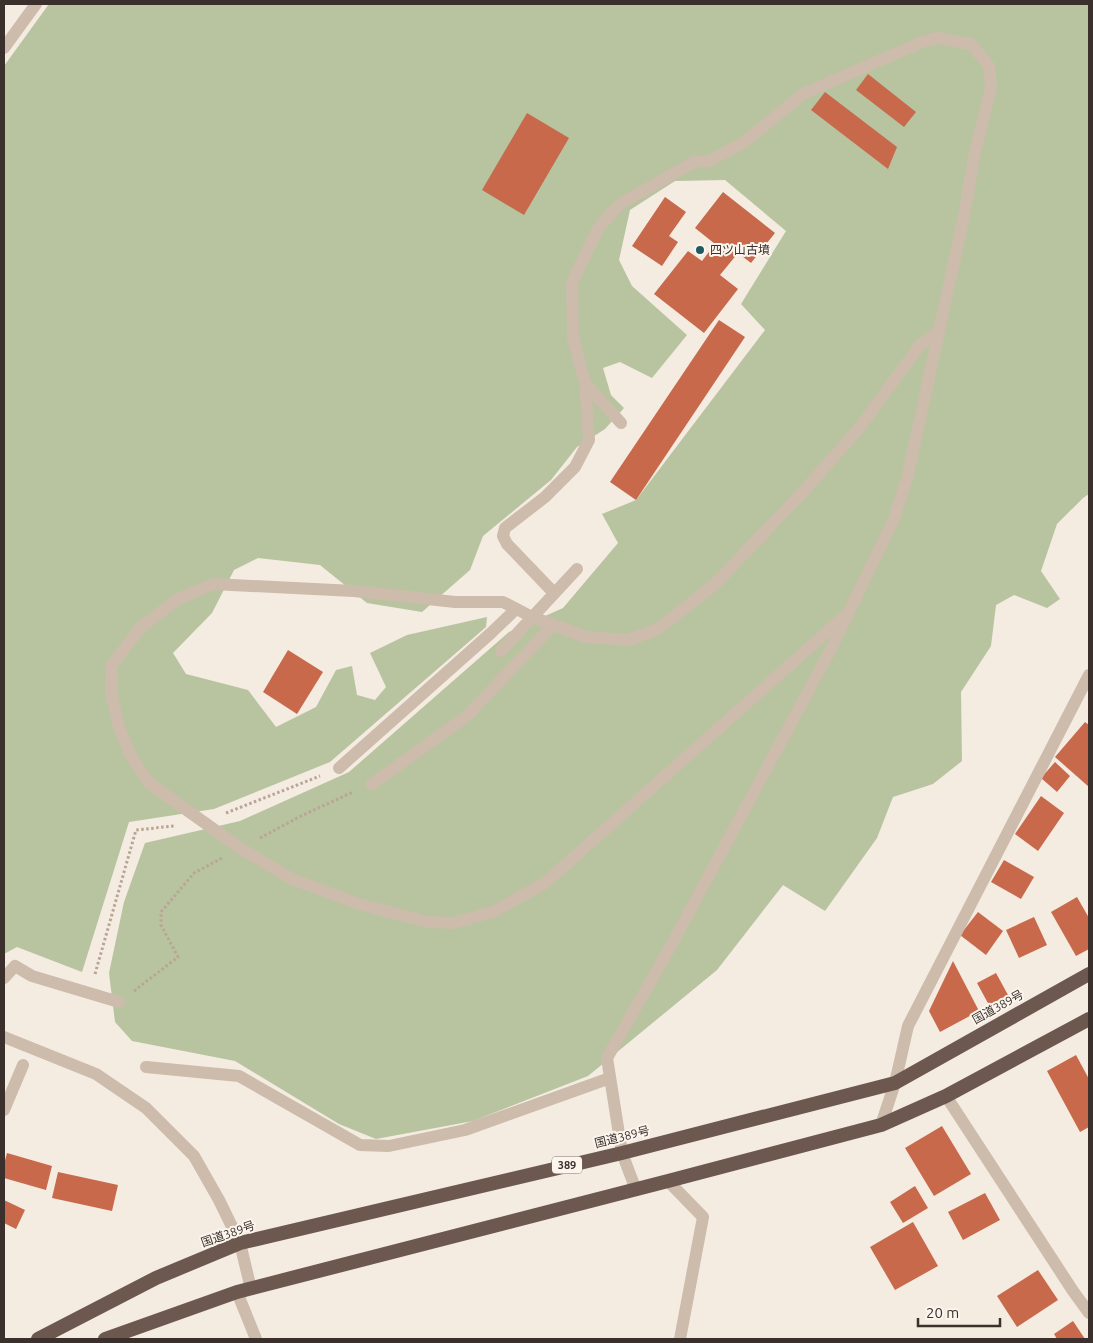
<svg xmlns="http://www.w3.org/2000/svg" width="1093" height="1343" font-family="Ubuntu,'Noto Sans JP',sans-serif">
	<rect width="100%" height="100%" fill="#f4ebe1"/>
	<path fill="#b8c4a0" d="M 49,4 L 1089,4 L 1089,494 L 1083,498 L 1057,524 L 1041,571 L 1060,599 L 1047,608 L 1014,595 L 996,605 L 991,646 L 961,692 L 962,761 L 933,784 L 893,797 L 877,838 L 825,911 L 783,885 L 717,970 L 588,1076 L 473,1121 L 376,1139 L 339,1124 L 235,1061 L 132,1041 L 115,1022 L 109,973 L 124,902 L 145,843 L 240,821 L 349,772 L 509,632 L 563,608 L 618,543 L 602,514 L 636,500 L 765,330 L 741,304 L 786,231 L 725,180 L 675,181 L 630,210 L 619,260 L 632,286 L 687,335 L 652,378 L 620,362 L 603,368 L 611,395 L 624,408 L 605,429 L 577,447 L 551,480 L 483,536 L 470,570 L 422,612 L 367,603 L 320,565 L 258,558 L 234,570 L 212,613 L 173,653 L 186,674 L 248,690 L 276,727 L 316,707 L 336,670 L 352,666 L 357,695 L 375,700 L 386,687 L 370,653 L 407,635 L 487,617 L 486,627 L 330,762 L 214,809 L 129,822 L 82,972 L 17,947 L 4,954 L 4,66 Z"/>
	<g fill="#c8694b">
		<path d="M 868,74 L 916,112 L 904,127 L 856,90 Z"/>
		<path d="M 825,92 L 897,147 L 888,169 L 811,110 Z"/>
		<path d="M 527,113 L 569,138 L 524,215 L 482,190 Z"/>
		<path d="M 723,192 L 775,233 L 751,263 L 738,253 L 720,275 L 738,289 L 704,333 L 654,294 L 688,251 L 702,261 L 715,244 L 695,228 Z"/>
		<path d="M 665,197 L 686,212 L 669,236 L 678,242 L 662,266 L 632,246 Z"/>
		<path d="M 719,320 L 745,337 L 636,500 L 610,482 Z"/>
		<path d="M 288,650 L 323,672 L 297,714 L 263,692 Z"/>
		<path d="M 1085,722 L 1089,725 L 1089,787 L 1055,757 Z"/>
		<path d="M 1055,762 L 1070,776 L 1057,792 L 1041,778 Z"/>
		<path d="M 1041,796 L 1064,813 L 1038,851 L 1015,834 Z"/>
		<path d="M 1004,860 L 1034,877 L 1021,899 L 991,882 Z"/>
		<path d="M 1077,897 L 1089,918 L 1089,949 L 1076,956 L 1051,912 Z"/>
		<path d="M 978,912 L 1003,931 L 986,955 L 960,935 Z"/>
		<path d="M 1034,917 L 1047,945 L 1019,958 L 1006,930 Z"/>
		<path d="M 953,961 L 979,1011 L 940,1032 L 929,1011 Z"/>
		<path d="M 996,973 L 1008,995 L 989,1005 L 977,983 Z"/>
		<path d="M 1076,1055 L 1089,1079 L 1089,1127 L 1080,1132 L 1047,1071 Z"/>
		<path d="M 942,1126 L 971,1174 L 934,1196 L 905,1148 Z"/>
		<path d="M 7,1153 L 52,1166 L 46,1190 L 4,1178 L 4,1164 Z"/>
		<path d="M 58,1172 L 118,1185 L 112,1211 L 52,1198 Z"/>
		<path d="M 915,1186 L 928,1208 L 903,1223 L 890,1202 Z"/>
		<path d="M 985,1193 L 1000,1220 L 963,1240 L 948,1212 Z"/>
		<path d="M 4,1200 L 25,1210 L 16,1229 L 4,1223 Z"/>
		<path d="M 913,1222 L 938,1266 L 895,1290 L 870,1247 Z"/>
		<path d="M 1038,1270 L 1058,1300 L 1017,1327 L 997,1296 Z"/>
		<path d="M 1073,1321 L 1085,1339 L 1057,1339 L 1054,1334 Z"/>
	</g>
	<g fill="none" stroke-linecap="round" stroke-linejoin="round">
		<g stroke="#b9a596" stroke-width="3" stroke-dasharray="2.5 2.5" stroke-linecap="butt">
			<path d="M 226,813 L 320,776"/>
			<path d="M 260,838 L 301,816 L 353,792"/>
			<path d="M 95,974 L 136,830 L 174,826"/>
			<path d="M 134,991 L 178,957 L 161,925 L 161,912 L 194,873 L 222,858"/>
		</g>
		<g stroke="#cdbbac" stroke-width="12">
			<path d="M 554,593 L 507,544 L 503,536 L 505,528 L 545,497 L 575,467 L 589,440 L 585,383"/>
			<path d="M 848,613 L 545,883 L 493,912 L 453,923 L 428,922 L 359,904 L 292,879 L 240,848 L 149,783 L 131,756 L 119,727 L 111,692 L 112,665 L 141,627 L 178,599 L 213,584 L 354,591 L 455,602 L 503,602 L 532,617 L 586,637 L 628,640 L 658,629 L 715,584 L 803,492 L 860,427 L 920,345 L 939,331"/>
			<path d="M 339,768 L 491,633 L 516,609"/>
			<path d="M 372,784 L 467,716 L 553,625"/>
			<path d="M 4,978 L 15,966 L 32,976 L 119,1002"/>
			<path d="M 146,1067 L 239,1076 L 360,1145 L 389,1146 L 465,1130 L 610,1078"/>
		</g>
		<g stroke="#cdbbac" stroke-width="12">
			<path d="M 4,48 L 36,4"/>
			<path d="M 621,423 L 585,383 L 573,338 L 572,282 L 599,227 L 620,204 L 694,162 L 709,161 L 743,143 L 803,94 L 922,42 L 937,38 L 971,44 L 989,66 L 991,87 L 974,157 L 965,211 L 907,479 L 893,521 L 831,649 L 673,942 L 607,1058 L 622,1153 L 636,1190"/>
			<path d="M 501,651 L 577,569"/>
			<path d="M 946,1096 L 1073,1291 L 1089,1313"/>
			<path d="M 4,1110 L 23,1065"/>
			<path d="M 881,1125 L 895,1083 L 908,1026 L 1089,675"/>
			<path d="M 668,1181 L 703,1217 L 680,1339"/>
			<path d="M 237,1292 L 256,1339"/>
		</g>
		<path stroke="#cdbbac" stroke-width="12" d="M 4,1037 L 96,1074 L 146,1108 L 194,1156 L 219,1200 L 240,1243 L 251,1289"/>
		<g stroke="#6c584f" stroke-width="14">
			<path d="M 38,1339 L 156,1278 L 240,1243 L 622,1153 L 895,1083 L 1089,974"/>
			<path d="M 105,1339 L 237,1292 L 668,1181 L 881,1125 L 946,1096 L 1089,1019"/>
		</g>
	</g>
	<circle fill="#1f5a5e" stroke="#fbf5ee" stroke-width="2" cx="700" cy="250" r="5"/>
	<g text-anchor="middle" stroke-width="4" stroke-linejoin="round" paint-order="stroke">
		<rect fill="#fbf5ee" stroke="#756b66" stroke-width="1" x="552" y="1156.5" width="30" height="17" rx="4"/>
		<g font-size="11" font-weight="bold" fill="#3b302b">
			<text x="567" y="1169">389</text>
		</g>
		<g font-size="12" fill="#3b302b" stroke="#fbf5ee" text-anchor="start">
			<text x="710" y="254">四ツ山古墳</text>
		</g>
		<g font-size="12" fill="#3b302b" stroke="#fbf5ee">
			<text transform="translate(998 1007) rotate(-29)" y="4">国道389号</text>
			<text transform="translate(622 1137) rotate(-14)" y="4">国道389号</text>
			<text transform="translate(228 1234) rotate(-19)" y="4">国道389号</text>
		</g>
	</g>
	<rect width="1093" height="1343" fill="none" stroke="#3b302b" stroke-width="10"/>
	<path d="M918 1318v8h82v-8" fill="none" stroke="#3b302b" stroke-width="2.5"/>
	<text x="926" y="1318" font-size="15" fill="#3b302b" stroke="#fbf5ee" stroke-width="4" paint-order="stroke">20 m</text>
</svg>
